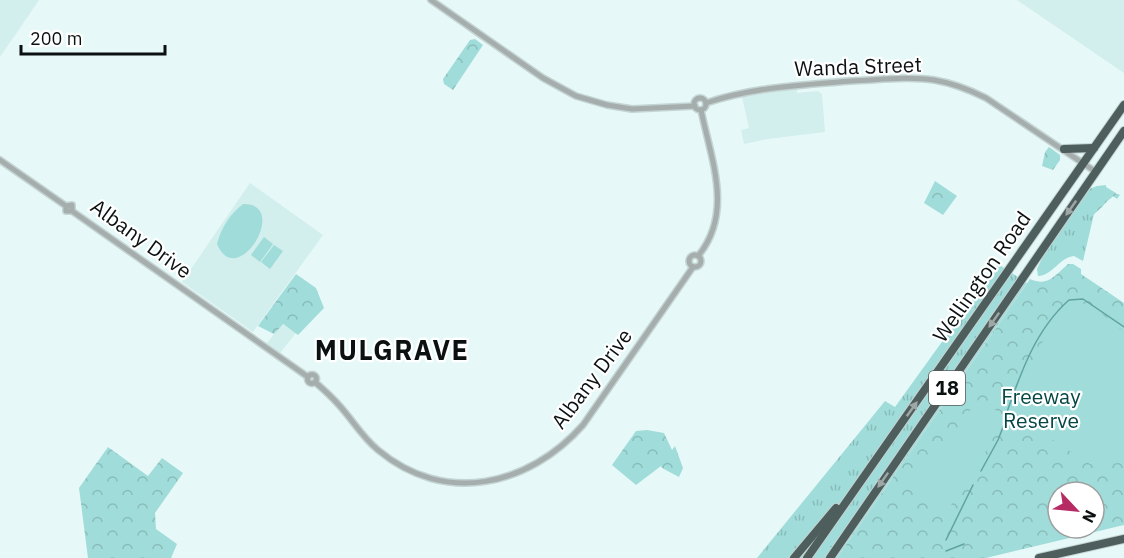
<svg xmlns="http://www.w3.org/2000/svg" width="1124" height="558" font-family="'IBM Plex Sans',sans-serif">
	<defs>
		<pattern id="grass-tufts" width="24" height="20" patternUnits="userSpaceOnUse" patternTransform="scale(1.5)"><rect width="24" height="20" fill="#a0dcd9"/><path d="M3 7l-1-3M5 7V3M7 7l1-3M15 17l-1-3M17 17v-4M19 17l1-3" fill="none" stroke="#88bcb9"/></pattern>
		<pattern id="forest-crowns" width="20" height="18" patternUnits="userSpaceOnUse" patternTransform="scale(1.5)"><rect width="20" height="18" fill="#a0dcd9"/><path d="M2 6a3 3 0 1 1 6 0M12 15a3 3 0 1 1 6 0" fill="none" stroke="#88bcb9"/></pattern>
	</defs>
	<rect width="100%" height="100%" fill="#e6f9f8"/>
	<g fill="#d2eeed">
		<path d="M 0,0 L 39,0 L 0,57 Z"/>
		<path d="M 1017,0 L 1124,0 L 1124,73 Z"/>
		<path d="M 797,88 L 797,93 L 818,91 L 822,94 L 825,132 L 768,139 L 744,144 L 741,130 L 749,128 L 742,97 Z"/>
		<path d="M 250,183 L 323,235 L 253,332 L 182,282 Z"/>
		<path d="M 282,324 L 296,333 L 280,353 L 267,343 Z"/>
	</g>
	<g fill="url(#grass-tufts)">
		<path d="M 1106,185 L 1106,187 L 1116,193 L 1094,214 L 1083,261 L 1074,256 C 1060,257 1052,276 1038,276 L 1037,269 L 1045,252 L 1089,189 L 1097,186 Z"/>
		<path d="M 998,264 L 1027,283 L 837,558 L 757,558 L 885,401 L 895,407 Z"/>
	</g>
	<g fill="url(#forest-crowns)" fill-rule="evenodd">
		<path d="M 475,39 L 483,45 L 453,90 L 444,84 L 443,79 L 470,40 Z"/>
		<path d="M 1049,147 L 1060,155 L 1060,160 L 1053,170 L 1042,166 L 1045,152 Z"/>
		<path d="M 935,181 L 957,196 L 943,215 L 924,203 Z"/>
		<path d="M 1103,189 L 1120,195 L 1117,199 L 1113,196 L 1110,199 L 1107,198 L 1103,206 L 1091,217 L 1088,212 L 1091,204 L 1099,197 Z"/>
		<path d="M 1068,264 L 1073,264 L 1081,269 L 1081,274 L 1124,303 L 1124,525 L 986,558 L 837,558 L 1030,279 C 1048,287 1054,276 1068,264 ZM 1058,492 L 1094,492 L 1094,528 L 1058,528 Z"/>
		<path d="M 296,274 L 316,288 L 324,308 L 298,335 L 283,324 L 274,334 L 258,326 Z"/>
		<path d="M 647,430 L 664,433 L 672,450 L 675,446 L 683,468 L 679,477 L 662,468 L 661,466 L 636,485 L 612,465 L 636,431 Z"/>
		<path d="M 108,447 L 148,476 L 162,458 L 183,473 L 155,513 L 156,529 L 177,544 L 171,558 L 88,558 L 79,488 Z"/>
	</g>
	<g fill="#a0dcd9">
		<path d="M 243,204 C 291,203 237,292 217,244 C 221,228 230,214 243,204 Z"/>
		<path d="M 264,237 L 273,244 L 260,262 L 251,255 Z"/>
		<path d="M 274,245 L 283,251 L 270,269 L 261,262 Z"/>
		<path d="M 1075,302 C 1092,302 1111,322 1124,332 L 1124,463 L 1090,464 L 1011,413 C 1027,374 1042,329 1075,302 Z"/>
		<path d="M 980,398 L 1001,414 L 984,455 L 966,480 L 947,512 L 911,487 Z"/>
	</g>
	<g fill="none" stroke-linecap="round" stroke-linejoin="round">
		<g stroke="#60a4a2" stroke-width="1.5">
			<path d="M 1007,412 C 1021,372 1036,329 1069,300 L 1083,299 L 1124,327"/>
			<path d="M 981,471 L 998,440 L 1005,422"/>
			<path d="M 946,540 L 973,485"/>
			<path d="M 946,551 L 964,544"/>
		</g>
		<g stroke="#c3d4d3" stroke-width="8">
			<g id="minor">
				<path d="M 431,0 L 543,78 L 576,96 L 607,105 L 632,109 L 695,106"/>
				<circle cx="700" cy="104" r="6"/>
				<path d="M 706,103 C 753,87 802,85 851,81 C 879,80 907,76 934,80 C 952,83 970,90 986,98 L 1096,172"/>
				<path d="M 0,160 L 66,206"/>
				<path d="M 72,211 L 72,205 L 66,206 L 66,211 L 72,211 L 308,377"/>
				<circle cx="695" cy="261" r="6"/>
				<path d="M 698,256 C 734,213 711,159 701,110"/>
				<circle cx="312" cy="379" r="4.5"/>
				<path d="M 315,382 C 323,389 331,396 338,404 C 352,419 362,437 378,450 C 445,506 529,486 583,425 L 693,267"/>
			</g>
		</g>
		<g stroke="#c3d4d3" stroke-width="10">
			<g id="highway">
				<path d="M 1064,149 L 1094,148"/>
				<path d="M 794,558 L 836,508"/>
				<path d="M 807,558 L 1124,105"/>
				<path d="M 830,558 L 1124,131"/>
				<path d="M 1039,558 L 1124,539"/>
			</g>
		</g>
		<use href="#minor" stroke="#a6aead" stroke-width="5"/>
		<use href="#highway" stroke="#4e5e5d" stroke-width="8"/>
	</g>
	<defs><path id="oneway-solid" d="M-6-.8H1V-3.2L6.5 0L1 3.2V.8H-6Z" transform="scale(1.5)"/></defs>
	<g fill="#9ea6a6">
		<use href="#oneway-solid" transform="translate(1071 208) rotate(125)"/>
		<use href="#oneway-solid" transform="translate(994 320) rotate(125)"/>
		<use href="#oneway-solid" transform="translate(912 409) rotate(-54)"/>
		<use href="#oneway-solid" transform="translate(883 480) rotate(125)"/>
	</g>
	<g text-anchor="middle" stroke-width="4.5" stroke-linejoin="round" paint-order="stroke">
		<rect fill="#fff" stroke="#545858" stroke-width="1.5" x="929" y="371" width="36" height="34" rx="4.5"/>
		<g font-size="20" font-weight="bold" fill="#0b1111">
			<text x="947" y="395">18</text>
		</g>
		<g font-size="21" fill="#0b1111" stroke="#fff">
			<text transform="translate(858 67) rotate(-2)" y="7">Wanda Street</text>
			<text transform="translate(141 239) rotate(36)" y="7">Albany Drive</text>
			<text transform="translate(982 277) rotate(-55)" y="7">Wellington Road</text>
			<text transform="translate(592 379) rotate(-53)" y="7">Albany Drive</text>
		</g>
		<g font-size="21" fill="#034644" stroke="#fff">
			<text x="1041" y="404">Freeway<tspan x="1041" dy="24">Reserve</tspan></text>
		</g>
		<g font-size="27" font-weight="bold" letter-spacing="1.5" fill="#0b1111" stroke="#fff">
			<text x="392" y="360">MULGRAVE</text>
		</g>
	</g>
	<g transform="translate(1076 510) rotate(116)"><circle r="28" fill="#ffffff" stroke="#9da0a0" stroke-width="1.5"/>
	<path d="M0-4.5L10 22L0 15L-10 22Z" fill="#b62b64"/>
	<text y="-9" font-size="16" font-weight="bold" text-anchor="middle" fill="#0b1111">N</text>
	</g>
	<path d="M21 45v9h144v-9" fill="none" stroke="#0b1111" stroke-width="3"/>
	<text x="30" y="45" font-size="18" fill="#0b1111" stroke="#ffffff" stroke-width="4.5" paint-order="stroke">200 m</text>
</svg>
